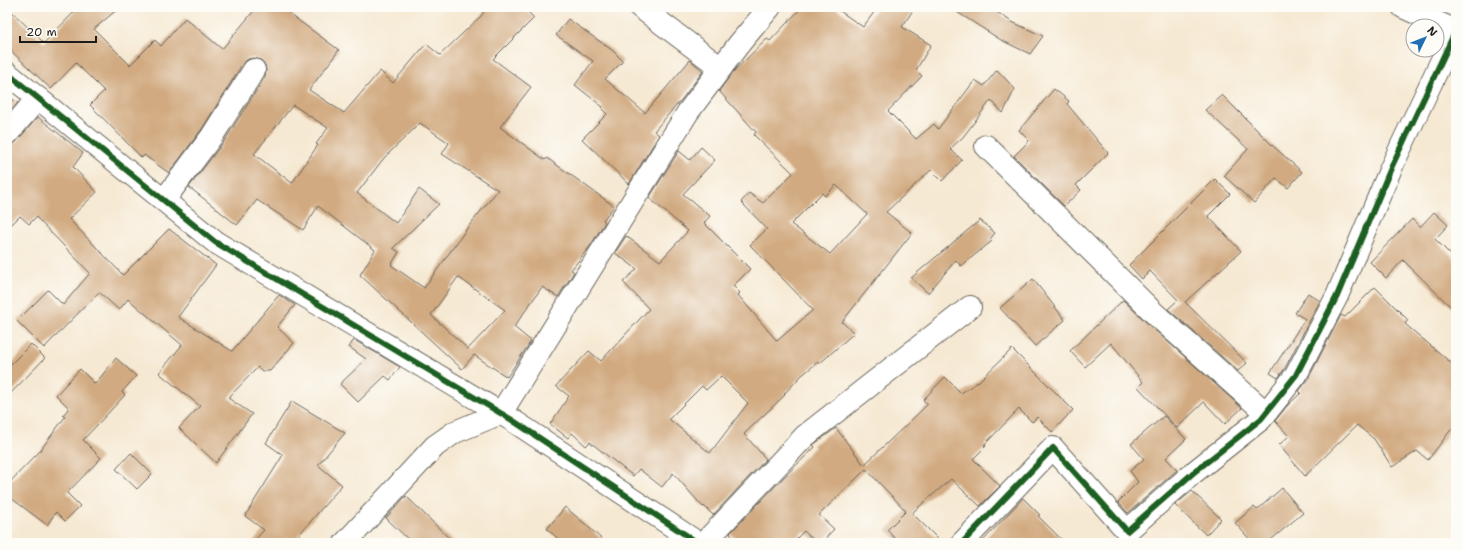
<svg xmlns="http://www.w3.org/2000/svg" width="1463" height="550" font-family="'Shantell Sans',sans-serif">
	<rect width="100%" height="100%" fill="#fdfcf7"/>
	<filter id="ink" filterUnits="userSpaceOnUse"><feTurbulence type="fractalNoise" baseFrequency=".025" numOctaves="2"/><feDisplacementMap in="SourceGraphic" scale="8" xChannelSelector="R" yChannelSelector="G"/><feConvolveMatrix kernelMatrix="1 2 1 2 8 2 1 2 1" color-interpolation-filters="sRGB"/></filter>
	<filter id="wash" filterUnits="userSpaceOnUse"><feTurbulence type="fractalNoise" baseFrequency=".012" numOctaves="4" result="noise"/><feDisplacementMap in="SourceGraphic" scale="16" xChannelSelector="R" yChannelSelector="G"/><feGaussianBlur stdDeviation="0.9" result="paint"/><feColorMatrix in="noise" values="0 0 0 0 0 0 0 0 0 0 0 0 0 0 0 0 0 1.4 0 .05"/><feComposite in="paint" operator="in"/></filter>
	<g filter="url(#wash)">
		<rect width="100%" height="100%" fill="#f6e9d3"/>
		<g id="blocks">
			<g fill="#d1aa81" fill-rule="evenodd">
				<path d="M 7,7 L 44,43 L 79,7 L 120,7 L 94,29 L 130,65 L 155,40 L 161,46 L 185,18 L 222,49 L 257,7 L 280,7 L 339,50 L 309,90 L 344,113 L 380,71 L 393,83 L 426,44 L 440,55 L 481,16 L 487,7 L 523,7 L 534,18 L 493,59 L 531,87 L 500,127 L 545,160 L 547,158 L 614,206 L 603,220 L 605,222 L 591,245 L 571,270 L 574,272 L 558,297 L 542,287 L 514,327 L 531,341 L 507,377 L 474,355 L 462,369 L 360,275 L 375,250 L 318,206 L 303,230 L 257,200 L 237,225 L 189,187 L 223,143 L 265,77 L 266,70 L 265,65 L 261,60 L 254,58 L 248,59 L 243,63 L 202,129 L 169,173 L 144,155 L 142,158 L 90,105 L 104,91 L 76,63 L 51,89 L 7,47 ZM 293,105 L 328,128 L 316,144 L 318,145 L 292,183 L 254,154 ZM 420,123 L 449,143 L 442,154 L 498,190 L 468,227 L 424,288 L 391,265 L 399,252 L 393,248 L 439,204 L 419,189 L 396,223 L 357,193 L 384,158 ZM 458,277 L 505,310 L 468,349 L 431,315 Z"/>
				<path d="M 802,7 L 834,7 L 863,27 L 878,7 L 915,7 L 902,27 L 931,45 L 916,70 L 922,76 L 888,111 L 916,139 L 934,124 L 938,129 L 975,80 L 984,86 L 997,70 L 1015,89 L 1003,113 L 991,100 L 963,137 L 950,149 L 962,160 L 942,181 L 931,170 L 886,212 L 912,233 L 842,322 L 854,333 L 819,364 L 818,362 L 802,375 L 784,394 L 785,395 L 744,434 L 766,459 L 713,515 L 704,506 L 703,507 L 673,473 L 662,487 L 639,469 L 633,476 L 590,442 L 586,446 L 572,433 L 568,438 L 550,424 L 569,396 L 556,386 L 589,351 L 601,361 L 649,309 L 623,282 L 637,269 L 615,253 L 626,236 L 660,261 L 688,231 L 649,198 L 679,151 L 690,160 L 701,147 L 715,160 L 683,194 L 710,216 L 704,223 L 750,269 L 733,286 L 740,293 L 738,295 L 777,341 L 813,310 L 750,245 L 767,229 L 741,202 L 749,193 L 763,203 L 793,173 L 754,135 L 756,132 L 719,91 L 733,72 L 767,39 L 770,41 ZM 836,185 L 867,214 L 830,254 L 791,224 L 822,193 L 825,196 ZM 721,376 L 748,403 L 710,453 L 669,419 L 702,386 L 706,390 Z"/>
				<path d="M 949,7 L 989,7 L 1012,22 L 1043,36 L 1030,54 L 1001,40 Z"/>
				<path d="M 568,19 L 612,50 L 623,61 L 605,79 L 645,113 L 690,60 L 703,71 L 682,99 L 654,131 L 659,135 L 629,184 L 582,139 L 607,114 L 602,109 L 603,107 L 575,85 L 593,61 L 556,35 Z"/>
				<path d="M 1054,89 L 1069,101 L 1067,104 L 1108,153 L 1076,185 L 1081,190 L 1064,206 L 1014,156 L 1029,141 L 1019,130 Z"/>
				<path d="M 1222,95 L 1272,145 L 1302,172 L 1288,188 L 1276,178 L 1254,203 L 1224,176 L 1248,149 L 1205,110 Z"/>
				<path d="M 7,96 L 18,103 L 7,115 Z"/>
				<path d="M 38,117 L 83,153 L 73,167 L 97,192 L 69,219 L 123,275 L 169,229 L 216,265 L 178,317 L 232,351 L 279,295 L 295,305 L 277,327 L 294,343 L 270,371 L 262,371 L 258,367 L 228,398 L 252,414 L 216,463 L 179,428 L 200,406 L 159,373 L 182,345 L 128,299 L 119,310 L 99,292 L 44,348 L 17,321 L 48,290 L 63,305 L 90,273 L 36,217 L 29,224 L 20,216 L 7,229 L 7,146 L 11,146 L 16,142 Z"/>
				<path d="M 1215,179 L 1230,194 L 1208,216 L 1241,251 L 1185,302 L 1247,363 L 1238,371 L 1168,309 L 1178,300 L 1150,271 L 1142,279 L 1129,265 Z"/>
				<path d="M 1434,212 L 1448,225 L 1435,239 L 1456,260 L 1456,312 L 1403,260 L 1386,278 L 1370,262 L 1412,219 L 1420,227 Z"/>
				<path d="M 980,220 L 995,233 L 990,239 L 992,241 L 961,266 L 956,260 L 928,293 L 911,278 Z"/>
				<path d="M 1033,279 L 1065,320 L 1035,346 L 1000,308 Z"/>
				<path d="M 1375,287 L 1408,320 L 1405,324 L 1456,367 L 1456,423 L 1428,460 L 1417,451 L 1392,467 L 1374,439 L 1357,425 L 1305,476 L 1279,445 L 1289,436 L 1275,421 L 1287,406 L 1301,393 L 1299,391 L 1307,381 L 1341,315 L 1345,317 Z"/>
				<path d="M 1308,293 L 1320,301 L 1285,368 L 1278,378 L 1270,373 L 1305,319 L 1295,313 Z"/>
				<path d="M 1123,300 L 1147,323 L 1242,408 L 1225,424 L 1204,402 L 1177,428 L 1138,387 L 1143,382 L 1111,343 L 1085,367 L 1070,351 Z"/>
				<path d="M 354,340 L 400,367 L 390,380 L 385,376 L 358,402 L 340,384 L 366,359 L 349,347 Z"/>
				<path d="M 31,344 L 45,358 L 7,397 L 7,368 Z"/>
				<path d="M 1012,349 L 1073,410 L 1052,432 L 1037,417 L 1032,422 L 1019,409 L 984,445 L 986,446 L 973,459 L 1000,486 L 980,506 L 951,479 L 912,513 L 942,543 L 899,543 L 887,530 L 906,511 L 866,469 L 819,515 L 834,529 L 821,543 L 817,543 L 804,531 L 792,543 L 740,543 L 730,533 L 783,478 L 815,447 L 813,445 L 836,428 L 864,465 L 928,404 L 923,400 L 945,377 L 961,393 L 978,382 Z"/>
				<path d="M 116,358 L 136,376 L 122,392 L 125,395 L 83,440 L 101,458 L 67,493 L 80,506 L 65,521 L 56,512 L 47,525 L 7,495 L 7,485 L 39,452 L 65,417 L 63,415 L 69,408 L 56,395 L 80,369 L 95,384 Z"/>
				<path d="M 292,401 L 345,433 L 318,465 L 342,485 L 292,543 L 252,543 L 264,530 L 245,516 L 283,455 L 266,443 Z"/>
				<path d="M 1164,416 L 1186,439 L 1166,458 L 1177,470 L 1128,513 L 1118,502 L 1138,482 L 1130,471 L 1144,459 L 1131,444 Z"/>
				<path d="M 131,453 L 152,474 L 137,489 L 116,469 Z"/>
				<path d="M 1282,488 L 1303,513 L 1267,543 L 1253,543 L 1235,523 L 1254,507 L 1257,510 Z"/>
				<path d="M 1192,491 L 1221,519 L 1206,535 L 1175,505 Z"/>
				<path d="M 406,496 L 454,543 L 412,543 L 386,518 Z"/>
				<path d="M 1023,498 L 1040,515 L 1038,516 L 1065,543 L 981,543 Z"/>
				<path d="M 565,507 L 584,523 L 606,543 L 563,543 L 547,529 Z"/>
			</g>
		</g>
	</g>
	<g filter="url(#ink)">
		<use href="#blocks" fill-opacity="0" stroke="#68645c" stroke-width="1"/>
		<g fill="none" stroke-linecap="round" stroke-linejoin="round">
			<g stroke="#68645c" stroke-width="24">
				<g id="minor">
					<path d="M 640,7 L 721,68"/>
					<path d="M 7,73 L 215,242 L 512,420 L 698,543"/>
					<path d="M 7,134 L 38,98"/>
					<path d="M 986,146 L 1155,314 L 1266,413"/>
					<path d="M 164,200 L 212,136 L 254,70"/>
					<path d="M 345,543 L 435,446 L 455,432 L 501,413 L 688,112 L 739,44 L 770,7"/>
					<path d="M 704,543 L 805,436 L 970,307"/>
					<path d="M 962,543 L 1053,448 L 1127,531 L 1193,473 L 1261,419 L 1296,375 L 1337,296 L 1391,168 L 1456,30"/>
				</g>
			</g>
			<g stroke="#68645c" stroke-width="24">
				<path id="tertiary" d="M 1403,7 L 1456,31"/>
			</g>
			<use href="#minor" stroke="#fff" stroke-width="22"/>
			<use href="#tertiary" stroke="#fff" stroke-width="22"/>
			<g stroke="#fdfcf7" stroke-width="8">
				<g id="cycleway">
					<path d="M 7,73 L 215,242 L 512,420 L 698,543"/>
					<path d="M 962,543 L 1053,448 L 1127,531 L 1193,473 L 1261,419 L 1296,375 L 1337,296 L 1391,168 L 1456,30"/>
				</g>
			</g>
			<use href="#cycleway" stroke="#1b5e20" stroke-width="6"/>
		</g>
	</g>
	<rect width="1463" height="550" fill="none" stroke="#fdfcf7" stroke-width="24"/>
	<g transform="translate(1425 38) rotate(47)"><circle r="19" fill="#fdfcf7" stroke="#a3a29f"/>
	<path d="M0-3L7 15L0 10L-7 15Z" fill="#1f6fb2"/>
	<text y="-6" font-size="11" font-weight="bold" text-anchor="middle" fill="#1c1c1c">N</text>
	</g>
	<path d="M20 36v6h76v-6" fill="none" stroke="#1c1c1c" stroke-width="2"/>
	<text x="26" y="36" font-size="12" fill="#1c1c1c" stroke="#fdfcf7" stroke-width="3" paint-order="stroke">20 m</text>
</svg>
